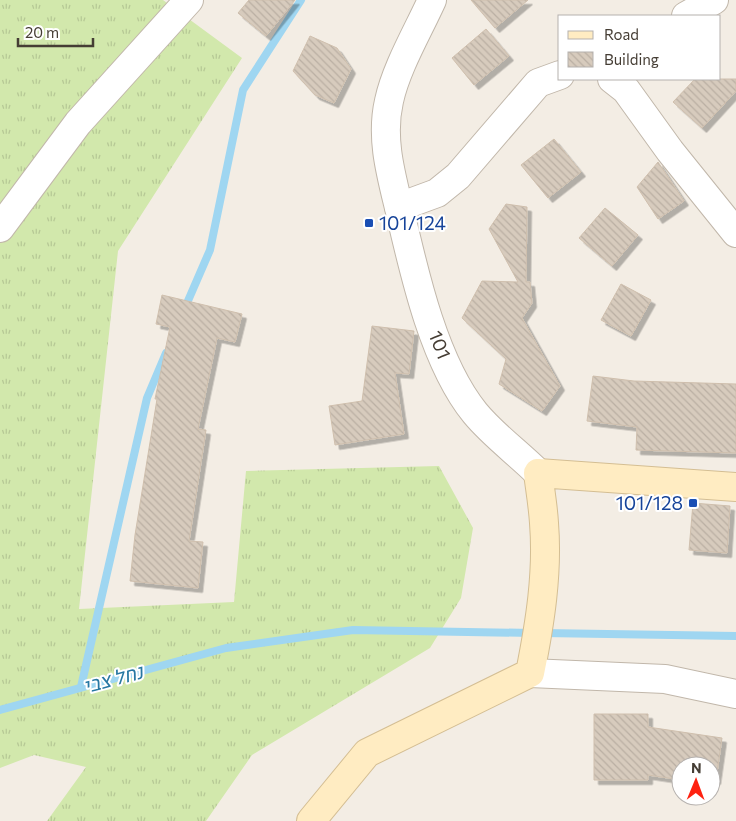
<svg xmlns="http://www.w3.org/2000/svg" width="736" height="821" font-family="Commissioner,Heebo,sans-serif">
	<defs>
		<pattern id="grass-tufts" width="24" height="20" patternUnits="userSpaceOnUse" patternTransform="scale(1.25)"><rect width="24" height="20" fill="#d2e8ac"/><path d="M3 7l-1-3M5 7V3M7 7l1-3M15 17l-1-3M17 17v-4M19 17l1-3" fill="none" stroke="#b6c895"/></pattern>
		<pattern id="building-back-hatch" width="6" height="6" patternUnits="userSpaceOnUse" patternTransform="scale(1.25)"><rect width="6" height="6" fill="#d7cbbd"/><path d="M-1 5l2 2M0 0l6 6M5-1l2 2" fill="none" stroke="#baafa3"/></pattern>
		<filter id="shadow"><feDropShadow dx="4.5" dy="4.5" stdDeviation="0" flood-color="#0004"/></filter>
	</defs>
	<rect width="100%" height="100%" fill="#f3ede4"/>
	<path fill="url(#grass-tufts)" d="M 0,0 L 163,0 L 242,58 L 118,251 L 79,609 L 234,602 L 246,471 L 439,466 L 473,528 L 461,598 L 430,648 L 252,755 L 206,821 L 47,821 L 86,767 L 34,755 L 0,768 Z"/>
	<g fill="none" stroke-linecap="round" stroke-linejoin="round">
		<g stroke="#9fd6f1" stroke-width="8">
			<path d="M 184,310 L 210,250 L 243,90 L 301,0"/>
			<path d="M 543,633 L 736,636"/>
			<path d="M 81,687 L 147,398 L 166,353"/>
			<path d="M 0,710 L 226,648 L 353,630 L 532,633"/>
		</g>
	</g>
	<g fill="url(#building-back-hatch)" stroke="#cfbfad" filter="url(#shadow)">
		<path d="M 249,0 L 295,0 L 266,36 L 238,13 Z"/>
		<path d="M 471,0 L 528,0 L 495,28 Z"/>
		<path d="M 486,29 L 509,56 L 474,85 L 452,58 Z"/>
		<path d="M 310,36 L 337,48 L 351,69 L 334,103 L 315,95 L 293,71 Z"/>
		<path d="M 695,79 L 736,79 L 736,91 L 702,128 L 673,102 Z"/>
		<path d="M 554,139 L 581,172 L 548,198 L 521,165 Z"/>
		<path d="M 658,162 L 684,201 L 658,219 L 637,187 Z"/>
		<path d="M 506,204 L 527,207 L 526,282 L 530,282 L 532,303 L 522,318 L 560,386 L 542,411 L 499,384 L 506,359 L 462,318 L 482,281 L 518,282 L 489,229 Z"/>
		<path d="M 605,208 L 638,235 L 612,266 L 579,238 Z"/>
		<path d="M 621,284 L 651,300 L 631,336 L 601,320 Z"/>
		<path d="M 162,295 L 242,314 L 235,342 L 217,338 L 198,429 L 206,430 L 189,541 L 203,542 L 198,588 L 130,581 L 135,535 L 157,399 L 155,399 L 170,327 L 156,324 Z"/>
		<path d="M 372,326 L 414,331 L 409,374 L 395,373 L 404,434 L 335,445 L 329,406 L 362,401 Z"/>
		<path d="M 593,376 L 634,381 L 736,384 L 736,453 L 636,450 L 637,427 L 587,421 Z"/>
		<path d="M 693,503 L 730,506 L 727,553 L 689,550 Z"/>
		<path d="M 594,714 L 648,714 L 648,727 L 722,738 L 716,780 L 711,780 L 711,766 L 681,766 L 681,780 L 648,775 L 648,780 L 594,780 Z"/>
	</g>
	<g fill="none" stroke-linecap="round" stroke-linejoin="round">
		<g stroke="#c1b7aa" stroke-width="30">
			<g id="street">
				<path d="M 432,0 C 418,31 396,68 389,101 C 380,140 392,178 401,216 C 415,277 435,364 475,413 C 493,435 518,453 538,473"/>
				<path d="M 686,16 L 714,0"/>
				<path d="M 612,79 L 626,90 L 670,151 L 736,233"/>
				<path d="M 399,207 L 437,193 L 458,176 L 538,83 L 560,75"/>
				<path d="M 0,228 L 78,123 L 189,0"/>
				<path d="M 530,673 L 665,679 L 736,694"/>
			</g>
		</g>
		<g stroke="#d4be93" stroke-width="30">
			<path id="secondary" d="M 311,821 L 367,753 L 530,673 C 540,623 548,573 544,523 C 543,506 540,489 538,473 L 736,487"/>
		</g>
		<use href="#street" stroke="#fff" stroke-width="28"/>
		<use href="#secondary" stroke="#ffecc2" stroke-width="28"/>
	</g>
	<g fill="#1a4fb4" stroke="#fff" stroke-width="2">
		<rect x="364" y="218" width="10" height="10" rx="2.5"/>
		<rect x="688" y="498" width="10" height="10" rx="2.5"/>
	</g>
	<g text-anchor="middle" stroke-width="4" stroke-linejoin="round" paint-order="stroke">
		<g font-size="19" fill="#164399" stroke="#fff" text-anchor="start">
			<text x="379" y="230">101/124</text>
			<text x="683" y="510" text-anchor="end">101/128</text>
		</g>
		<g font-size="19" fill="#453d34" stroke="#fff">
			<text transform="translate(440 345) rotate(68)" y="7">101</text>
		</g>
		<g font-size="20" font-style="italic" fill="#2878a3" stroke="#fff">
			<text transform="translate(113 679) rotate(-15)" y="7">נחל צבי</text>
		</g>
	</g>
	<rect x="558" y="15" width="162" height="65" fill="#ffffff" stroke="#b5b1ae"/>
	<rect x="568" y="31" width="25" height="8" fill="#ffecc2" stroke="#b5b1ae"/>
	<text x="604" y="40" font-size="15" fill="#453d34">Road</text>
	<rect x="568" y="52" width="25" height="15" fill="url(#building-back-hatch)" stroke="#b5b1ae"/>
	<text x="604" y="65" font-size="15" fill="#453d34">Building</text>
	<g transform="translate(696 781) rotate(1)"><circle r="24" fill="#ffffff" stroke="#b5b1ae"/>
	<path d="M0-4L9 19L0 12L-9 19Z" fill="#fe2110"/>
	<text y="-8" font-size="14" font-weight="bold" text-anchor="middle" fill="#453d34">N</text>
	</g>
	<path d="M18 38v8h75v-8" fill="none" stroke="#453d34" stroke-width="2.5"/>
	<text x="25" y="38" font-size="15" fill="#453d34" stroke="#ffffff" stroke-width="4" paint-order="stroke">20 m</text>
</svg>
